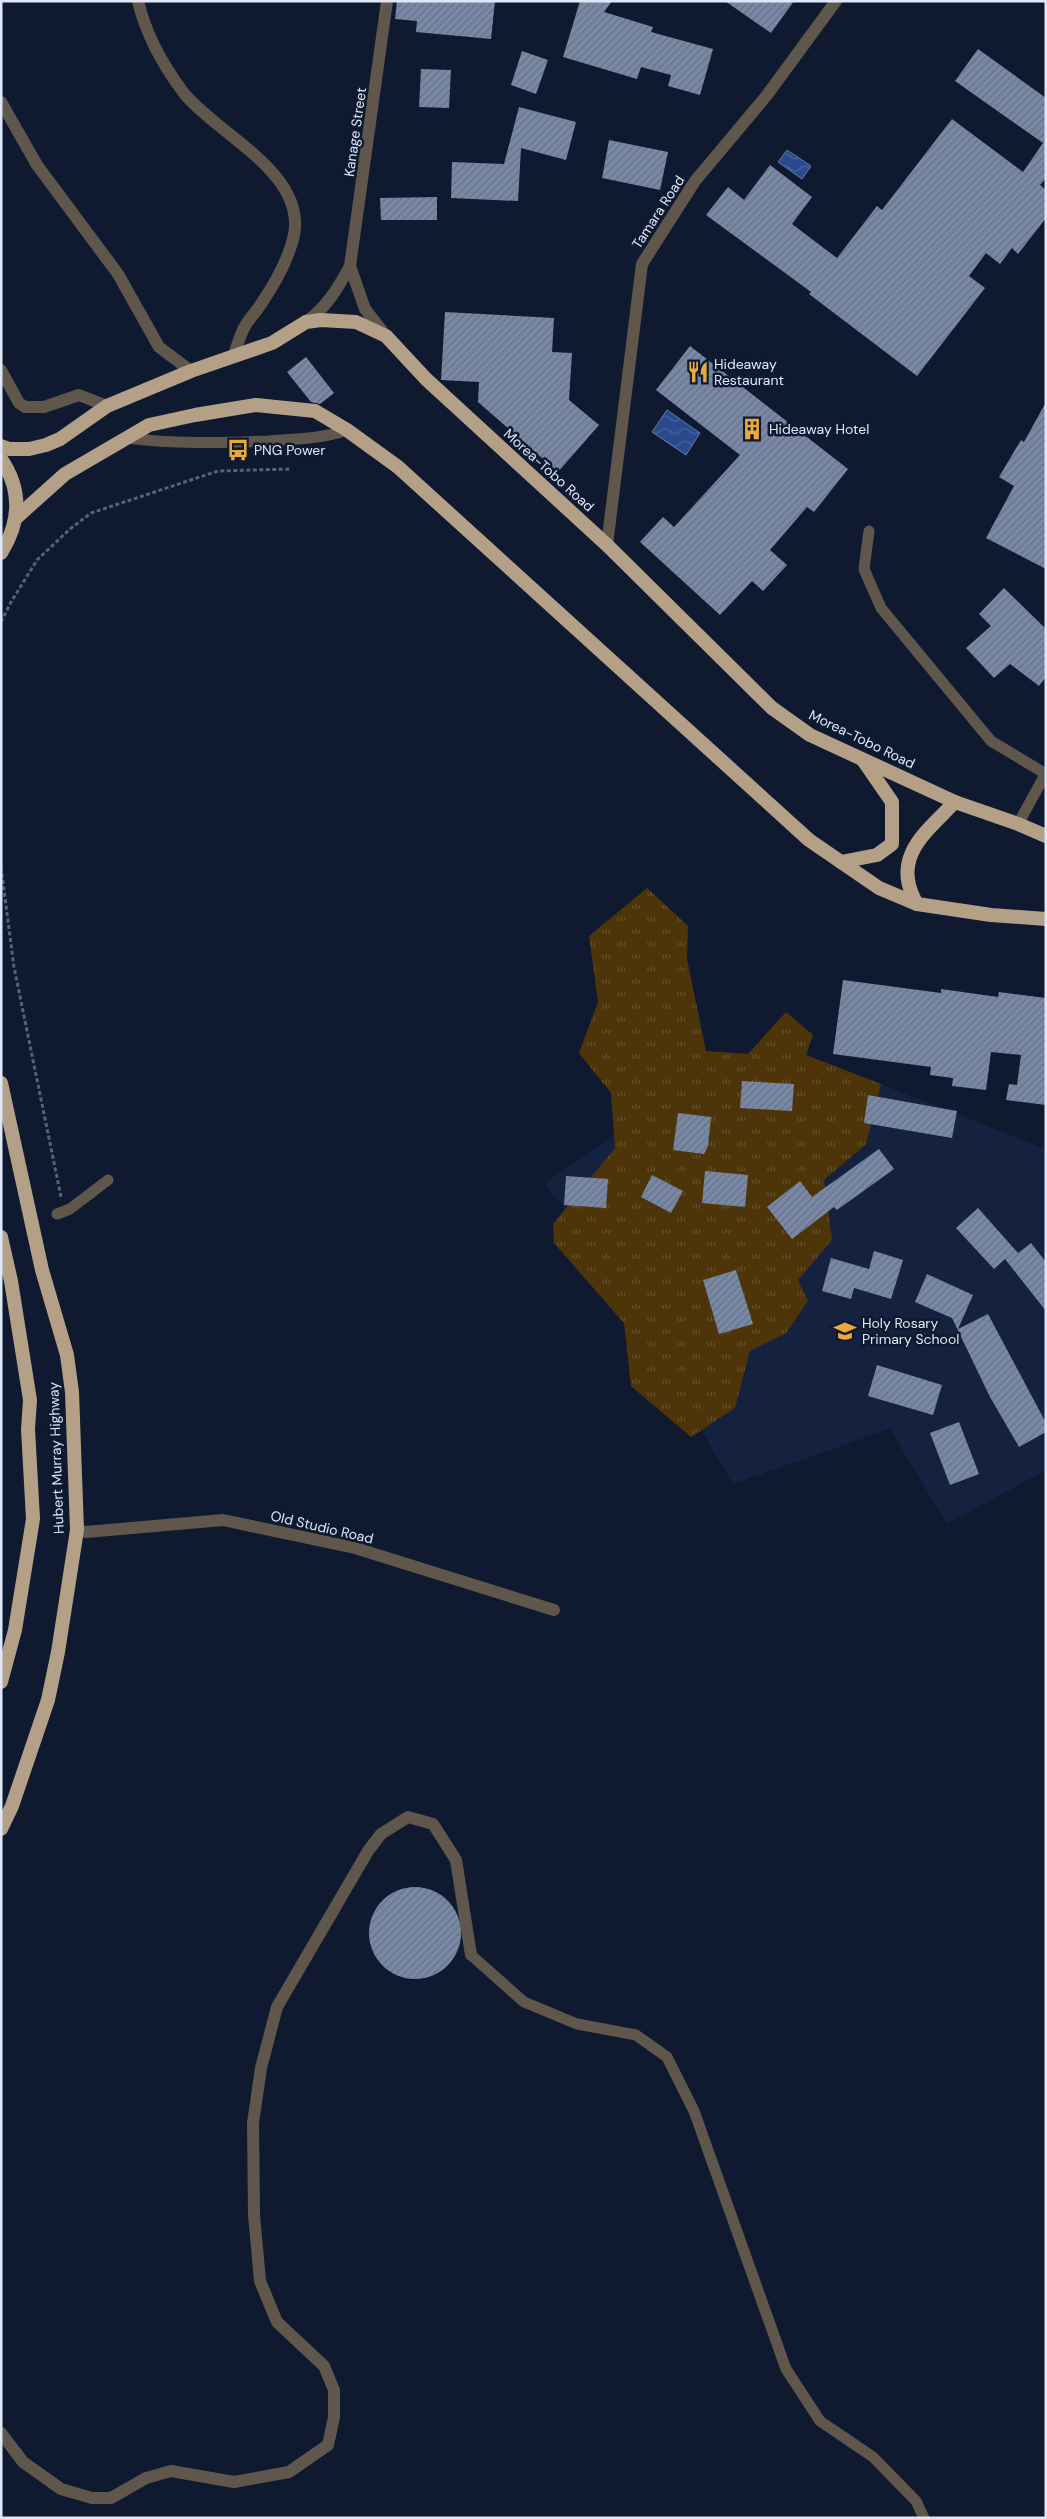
<svg xmlns="http://www.w3.org/2000/svg" width="1047" height="2519" font-family="'DM Sans',sans-serif">
	<defs>
		<pattern id="grass-tufts" width="24" height="20" patternUnits="userSpaceOnUse" patternTransform="scale(1.25)"><rect width="24" height="20" fill="#4d3409"/><path d="M3 7l-1-3M5 7V3M7 7l1-3M15 17l-1-3M17 17v-4M19 17l1-3" fill="none" stroke="#66512e"/></pattern>
		<pattern id="water-waves" width="16" height="10" patternUnits="userSpaceOnUse" patternTransform="scale(1.25)"><rect width="16" height="10" fill="#2b4a8d"/><path d="M0 5q4-4 8 0t8 0" fill="none" stroke="#49649e"/></pattern>
		<pattern id="building-hatch" width="6" height="6" patternUnits="userSpaceOnUse" patternTransform="scale(1.25)"><rect width="6" height="6" fill="#7988a5"/><path d="M-1 1l2-2M0 6l6-6M5 7l2-2" fill="none" stroke="#667185"/></pattern>
	</defs>
	<rect width="100%" height="100%" fill="#0f1a31"/>
	<path fill="#15223f" d="M 806,1055 L 1046,1149 L 1046,1470 L 947,1524 L 890,1429 L 733,1484 L 586,1234 L 544,1184 L 689,1083 Z"/>
	<path fill="url(#grass-tufts)" d="M 647,888 L 688,926 L 687,959 L 706,1051 L 748,1054 L 786,1012 L 813,1035 L 806,1055 L 881,1084 L 866,1144 L 824,1180 L 832,1240 L 798,1280 L 808,1301 L 786,1333 L 750,1351 L 735,1408 L 691,1437 L 631,1386 L 624,1323 L 554,1243 L 553,1224 L 615,1148 L 611,1093 L 579,1053 L 598,1002 L 589,936 Z"/>
	<g fill="url(#water-waves)" stroke="#6179ad">
		<path d="M 787,150 L 811,166 L 802,179 L 778,162 Z"/>
		<path d="M 667,410 L 700,433 L 686,455 L 652,432 Z"/>
	</g>
	<g fill="url(#building-hatch)">
		<path d="M 397,1 L 495,1 L 491,39 L 416,32 L 417,21 L 395,19 Z"/>
		<path d="M 580,1 L 612,1 L 604,12 L 653,27 L 651,32 L 713,49 L 700,95 L 668,86 L 671,75 L 641,67 L 637,79 L 563,57 Z"/>
		<path d="M 725,1 L 794,1 L 771,33 Z"/>
		<path d="M 978,49 L 1046,98 L 1046,178 L 1040,185 L 1046,190 L 1046,218 L 1018,254 L 1012,248 L 1000,264 L 986,253 L 969,276 L 985,288 L 917,376 L 809,294 L 811,292 L 706,215 L 728,187 L 744,200 L 770,165 L 812,197 L 792,224 L 837,258 L 877,206 L 882,210 L 952,119 L 1023,172 L 1043,143 L 955,81 Z"/>
		<path d="M 522,51 L 548,60 L 536,94 L 511,85 Z"/>
		<path d="M 421,69 L 451,70 L 449,108 L 419,107 Z"/>
		<path d="M 519,107 L 576,122 L 566,160 L 521,148 L 518,201 L 451,198 L 452,162 L 504,164 Z"/>
		<path d="M 609,140 L 668,152 L 660,190 L 602,178 Z"/>
		<path d="M 437,197 L 437,220 L 381,220 L 380,198 Z"/>
		<path d="M 445,312 L 554,318 L 552,352 L 572,353 L 569,400 L 599,425 L 558,472 L 478,402 L 479,382 L 441,380 Z"/>
		<path d="M 690,346 L 848,469 L 814,512 L 807,507 L 770,550 L 787,565 L 763,591 L 752,581 L 720,615 L 640,542 L 663,517 L 674,527 L 740,455 L 656,390 Z"/>
		<path d="M 306,357 L 334,393 L 320,404 L 311,402 L 287,372 Z"/>
		<path d="M 1046,402 L 1046,569 L 986,538 L 1014,486 L 999,477 L 1021,440 L 1024,442 Z"/>
		<path d="M 1004,588 L 1046,629 L 1046,677 L 1039,686 L 1010,664 L 994,678 L 966,648 L 991,626 L 979,614 Z"/>
		<path d="M 843,980 L 941,993 L 941,989 L 998,997 L 999,992 L 1046,998 L 1046,1105 L 1006,1100 L 1009,1084 L 1017,1085 L 1021,1055 L 991,1052 L 986,1090 L 952,1086 L 953,1078 L 930,1075 L 931,1067 L 833,1054 Z"/>
		<path d="M 742,1081 L 794,1084 L 792,1111 L 740,1108 Z"/>
		<path d="M 868,1095 L 957,1111 L 952,1138 L 864,1123 Z"/>
		<path d="M 678,1113 L 711,1117 L 708,1146 L 704,1154 L 673,1150 Z"/>
		<path d="M 879,1149 L 894,1169 L 837,1210 L 834,1207 L 792,1239 L 767,1207 L 800,1181 L 812,1197 Z"/>
		<path d="M 705,1171 L 748,1175 L 745,1207 L 702,1203 Z"/>
		<path d="M 652,1175 L 683,1191 L 671,1213 L 641,1197 Z"/>
		<path d="M 566,1176 L 608,1179 L 606,1208 L 564,1205 Z"/>
		<path d="M 978,1208 L 1018,1253 L 1031,1243 L 1046,1262 L 1046,1311 L 1005,1259 L 994,1269 L 956,1228 Z"/>
		<path d="M 874,1251 L 903,1260 L 891,1299 L 854,1288 L 851,1299 L 822,1291 L 831,1258 L 869,1269 Z"/>
		<path d="M 736,1270 L 753,1324 L 719,1334 L 703,1280 Z"/>
		<path d="M 927,1274 L 973,1295 L 958,1329 L 988,1314 L 1046,1423 L 1046,1432 L 1019,1447 L 990,1397 L 952,1318 L 915,1302 Z"/>
		<path d="M 877,1365 L 942,1385 L 933,1415 L 868,1396 Z"/>
		<path d="M 959,1422 L 979,1474 L 950,1485 L 930,1433 Z"/>
		<circle cx="415" cy="1933" r="46"/>
	</g>
	<g fill="none" stroke-linecap="round" stroke-linejoin="round">
		<g stroke="#586277" stroke-width="3" stroke-dasharray="4 2.5" stroke-linecap="butt">
			<path d="M 1,622 L 11,602 L 37,560 L 70,529 L 91,513 L 218,471 L 291,469"/>
			<path d="M 1,867 L 14,967 L 61,1197"/>
		</g>
		<g stroke="#60574c" stroke-width="11">
			<path d="M 126,438 C 174,444 220,443 268,441 C 295,439 321,439 347,430"/>
			<path d="M 869,531 L 864,569 L 881,608 L 991,741 L 1046,774"/>
			<path d="M 1018,824 L 1046,773"/>
			<path d="M 57,1214 L 70,1209 L 108,1180"/>
			<path d="M 471,1955 L 524,2002 L 577,2024 L 636,2035 L 667,2057 L 694,2111 L 786,2369 L 820,2421 L 873,2457 L 916,2501 L 924,2518"/>
		</g>
		<g stroke="#60574c" stroke-width="12">
			<path d="M 138,1 C 146,35 162,64 183,92 C 216,134 306,172 294,235 C 289,258 274,285 261,304 C 256,312 248,320 244,328 C 239,337 237,348 233,357"/>
			<path d="M 1,102 L 37,165 L 118,274 L 159,347 L 191,371"/>
			<path d="M 350,266 L 365,309 L 386,336"/>
			<path d="M 306,322 C 327,307 338,288 350,266 L 387,1"/>
			<path d="M 1,370 L 19,403 L 25,407 L 44,407 L 79,395 L 107,406"/>
			<path d="M 607,545 L 642,264 L 695,181 L 767,95 L 836,1"/>
			<path d="M 77,1530 L 86,1532 L 223,1520 L 355,1548 L 554,1610"/>
			<path d="M 1,2433 L 23,2462 L 61,2489 L 92,2498 L 111,2498 L 146,2478 L 171,2471 L 234,2482 L 289,2472 L 328,2445 L 334,2417 L 334,2390 L 324,2366 L 277,2322 L 260,2281 L 254,2215 L 253,2123 L 261,2068 L 277,2007 L 368,1851 L 381,1834 L 408,1817 L 433,1824 L 456,1860 L 471,1955"/>
		</g>
		<g stroke="#b3a086" stroke-width="14">
			<path d="M 1,446 L 9,449 L 29,449 L 46,445 L 60,439 L 107,406 L 191,371 L 272,343 L 306,322 L 321,320 L 356,322 L 386,336 L 426,379 L 607,545 L 772,708 L 810,735 L 955,802 L 1018,824 L 1046,836"/>
			<path d="M 1,459 C 22,490 21,521 1,553"/>
			<path d="M 17,517 L 65,474 L 149,425 L 195,415 L 256,405 L 315,411 L 347,430 L 398,467 L 809,840 L 879,888 L 917,904 L 991,915 L 1046,919"/>
			<path d="M 841,862 L 877,855 L 892,844 L 892,802 L 863,760"/>
			<path d="M 917,904 C 890,858 925,833 955,802"/>
			<path d="M 1,1083 L 42,1270 L 67,1355 L 72,1392 L 77,1530 L 58,1652 L 48,1700 L 12,1806 L 1,1829"/>
			<path d="M 1,1237 L 11,1281 L 30,1400 L 28,1429 L 33,1519 L 15,1630 L 1,1682"/>
		</g>
	</g>
	<defs>
		<g id="restaurant-bare" transform="scale(1.725)"><path d="M-5-6h1v4h1v-4h1v4h1v-4h1v5L-1.5 .5V6h-2V.5L-5-1ZM5-6V6H3V1.5H1.5Q1.5-4 5-6Z" fill="#eba93a" stroke="#0f1a31" stroke-width="2.5" paint-order="stroke"/></g>
		<g id="building-bare" transform="scale(1.725)"><path d="M-4-6H4V6H1V3H-1V6H-4ZM-2.5-4.3h1.7v1.8h-1.7ZM.8-4.3h1.7v1.8H.8ZM-2.5-1h1.7V.8h-1.7ZM.8-1h1.7V.8H.8Z" fill="#eba93a" stroke="#0f1a31" stroke-width="2.5" paint-order="stroke"/></g>
		<g id="bus-bare" transform="scale(1.725)"><path d="M-5-6H5V4H4V6H2V4H-2V6H-4V4H-5ZM-3.5-4V0h7V-4ZM-3.5 1.2v1.5H-2V1.2ZM2 1.2v1.5H3.5V1.2Z" fill="#eba93a" stroke="#0f1a31" stroke-width="2.5" paint-order="stroke"/></g>
		<g id="school-bare" transform="scale(1.725)"><path d="M0-5L7-2L0 1L-7-2ZM-4 1L0 2.5L4 1V4Q0 6-4 4Z" fill="#eba93a" stroke="#0f1a31" stroke-width="2.5" paint-order="stroke"/></g>
	</defs>
	<g fill-rule="evenodd">
		<use href="#restaurant-bare" x="698" y="372"/>
		<use href="#building-bare" x="752" y="429"/>
		<use href="#bus-bare" x="238" y="450"/>
		<use href="#school-bare" x="845" y="1331"/>
	</g>
	<g text-anchor="middle" stroke-width="5" stroke-linejoin="round" paint-order="stroke">
		<g font-size="14" fill="#dfe7f8" stroke="#0f1a31">
			<text transform="translate(355 132) rotate(-82)" y="5">Kanage Street</text>
			<text transform="translate(658 212) rotate(-57)" y="5">Tamara Road</text>
			<text transform="translate(549 470) rotate(42)" y="5">Morea-Tobo Road</text>
			<text transform="translate(862 739) rotate(26)" y="5">Morea-Tobo Road</text>
			<text transform="translate(56 1458) rotate(-92)" y="5">Hubert Murray Highway</text>
			<text transform="translate(322 1527) rotate(13)" y="5">Old Studio Road</text>
		</g>
		<g font-size="14" fill="#dfe7f8" stroke="#0f1a31" text-anchor="start">
			<text x="714" y="369">Hideaway<tspan x="714" dy="16">Restaurant</tspan></text>
			<text x="769" y="434">Hideaway Hotel</text>
			<text x="254" y="455">PNG Power</text>
			<text x="862" y="1328">Holy Rosary<tspan x="862" dy="16">Primary School</tspan></text>
		</g>
	</g>
	<rect width="1047" height="2519" fill="none" stroke="#dfe7f8" stroke-width="5"/>
</svg>
